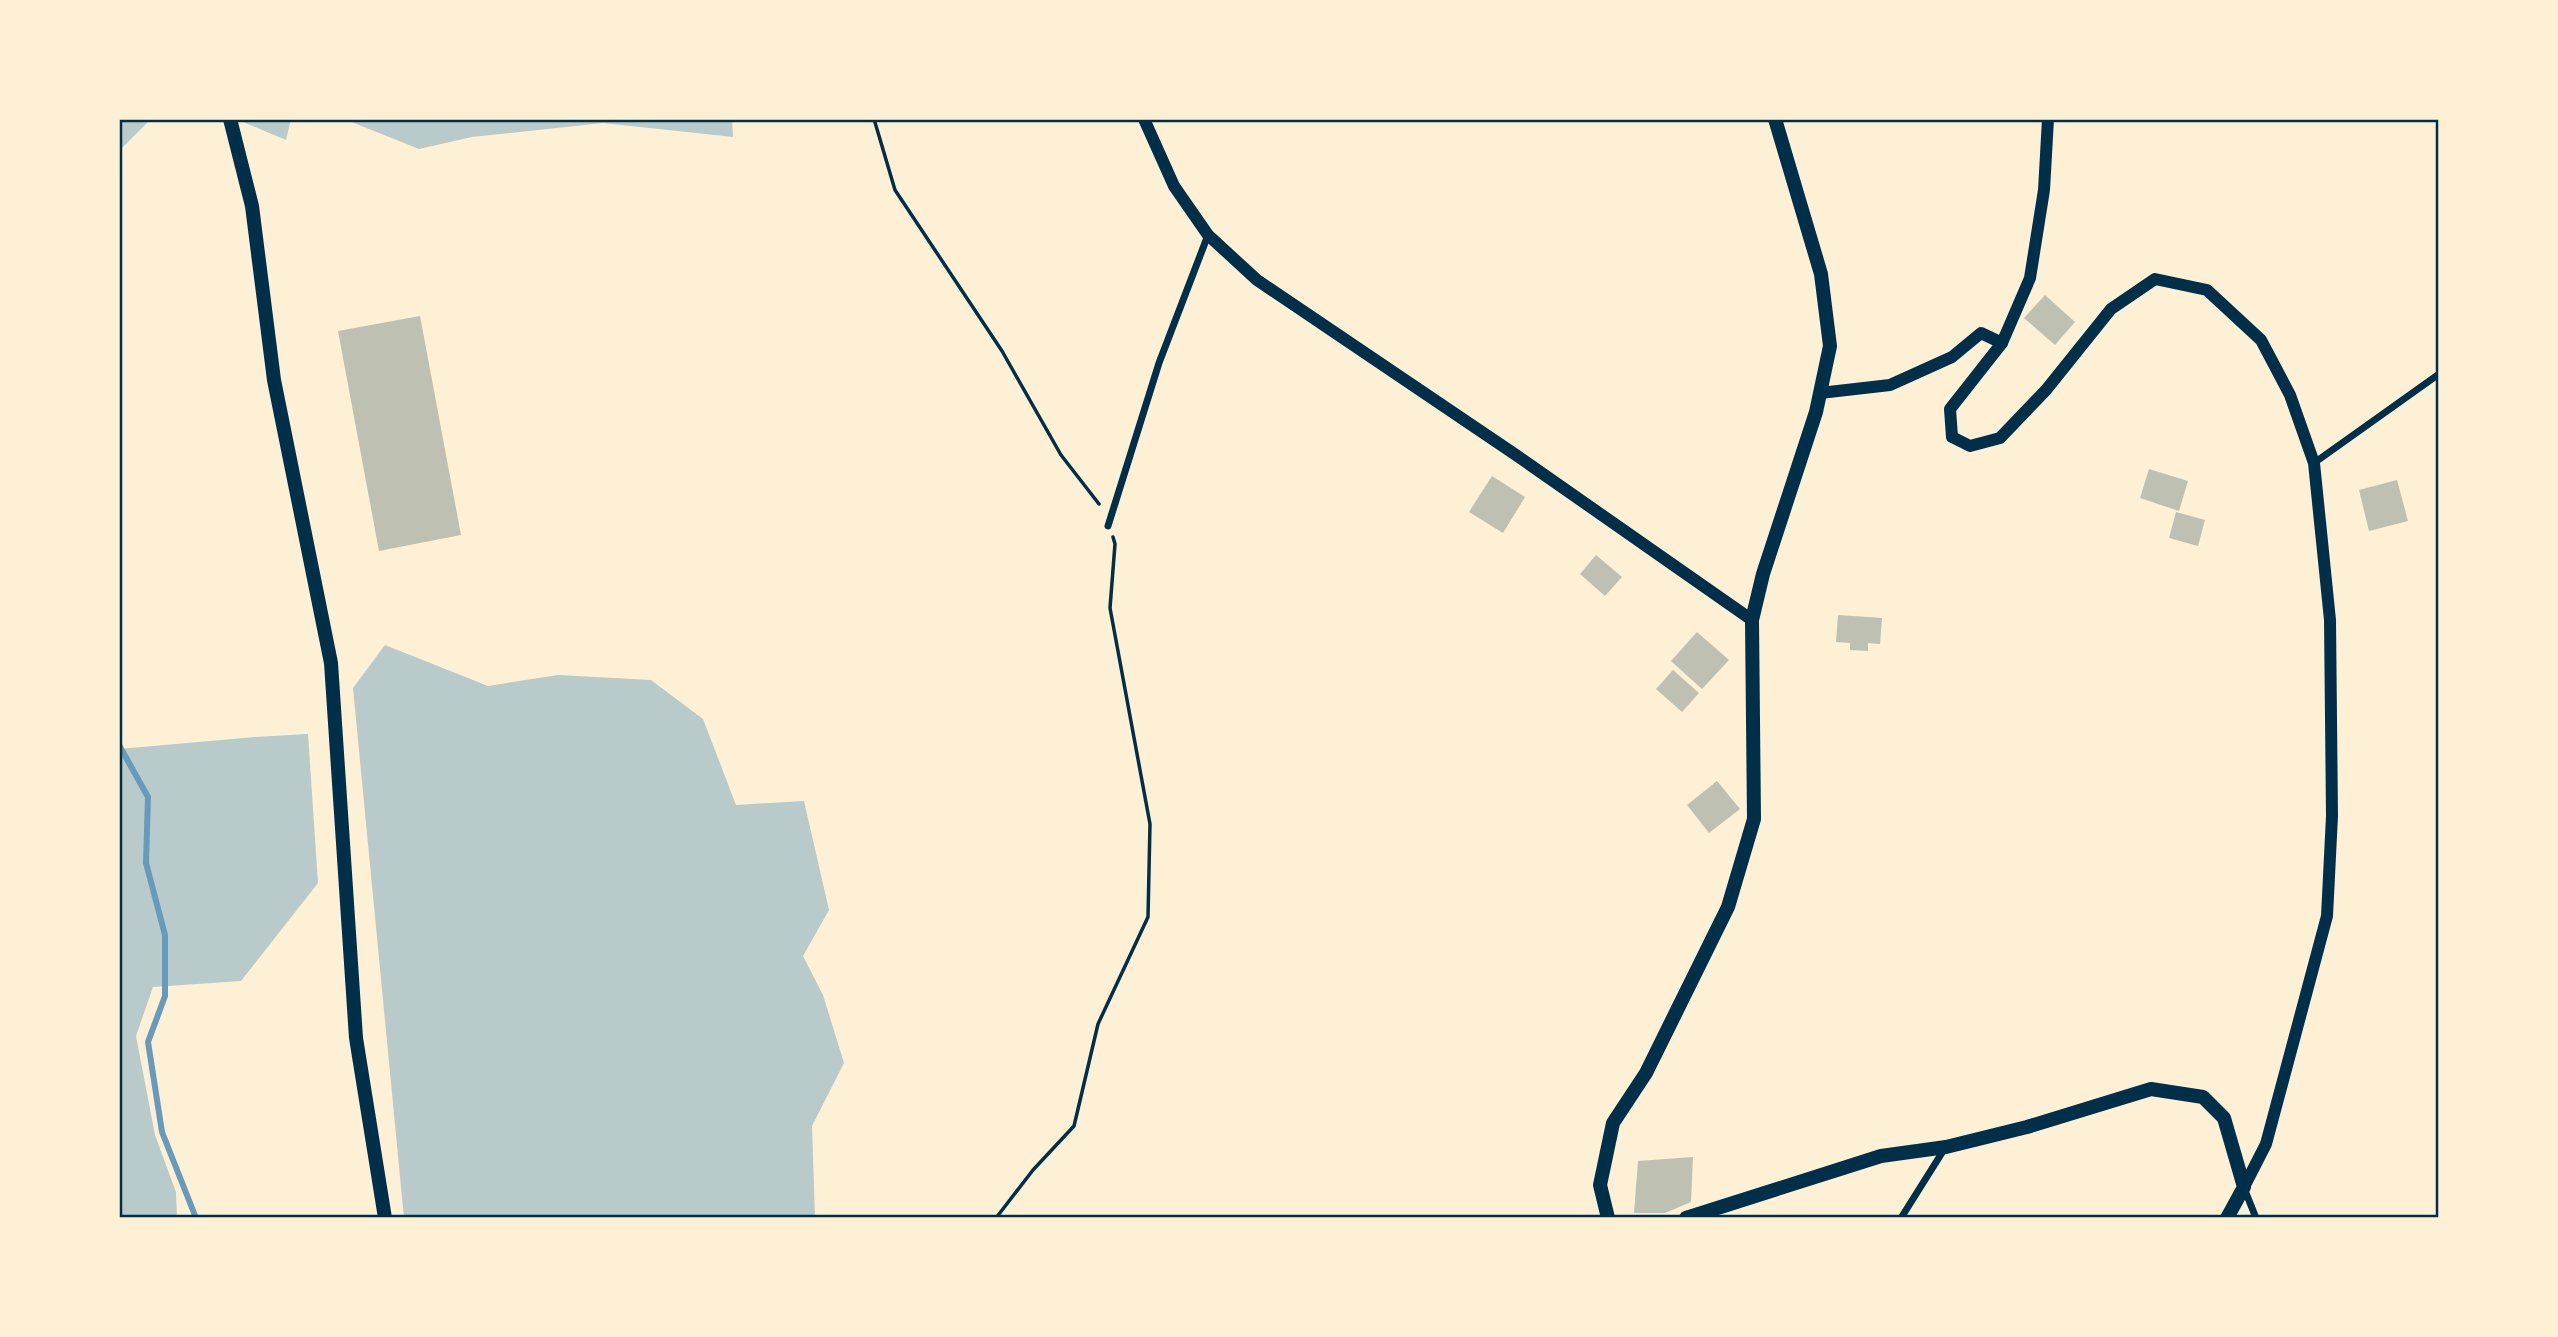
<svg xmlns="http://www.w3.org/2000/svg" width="2558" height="1337" font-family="'Public Sans',sans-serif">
	<rect width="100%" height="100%" fill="#fdf0d5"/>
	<g fill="#b9caca">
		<path d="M 119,119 L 151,119 L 119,151 Z"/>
		<path d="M 236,119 L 291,119 L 286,140 Z"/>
		<path d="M 344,119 L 732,119 L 733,137 L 603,123 L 472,137 L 419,149 Z"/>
		<path d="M 385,645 L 488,686 L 558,675 L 651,680 L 703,719 L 736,805 L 804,801 L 829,910 L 803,956 L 823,995 L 844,1063 L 812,1126 L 815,1218 L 404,1218 L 353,688 Z"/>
		<path d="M 308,734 L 318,883 L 241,981 L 153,987 L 136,1036 L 155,1135 L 176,1192 L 177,1218 L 119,1218 L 119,749 L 255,737 Z"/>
	</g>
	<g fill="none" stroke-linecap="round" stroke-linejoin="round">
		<path stroke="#669bbc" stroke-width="6" d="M 119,745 L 148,797 L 146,863 L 165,935 L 165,996 L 148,1042 L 162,1132 L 196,1218"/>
	</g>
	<g fill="#bec0b2">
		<path d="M 2045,295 L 2075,322 L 2055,345 L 2024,318 Z"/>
		<path d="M 420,316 L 461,535 L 379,551 L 338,331 Z"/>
		<path d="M 2149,469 L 2188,481 L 2179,511 L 2140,498 Z"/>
		<path d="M 1492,476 L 1525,497 L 1503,533 L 1469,512 Z"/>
		<path d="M 2397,480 L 2408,521 L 2369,531 L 2359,490 Z"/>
		<path d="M 2176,512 L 2205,520 L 2198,546 L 2169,538 Z"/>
		<path d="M 1596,555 L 1622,577 L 1605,596 L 1580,574 Z"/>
		<path d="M 1838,615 L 1882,618 L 1880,644 L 1868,643 L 1868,651 L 1850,650 L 1850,643 L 1836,642 Z"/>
		<path d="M 1697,632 L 1729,660 L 1702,689 L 1671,661 Z"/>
		<path d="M 1673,670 L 1699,693 L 1682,712 L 1656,689 Z"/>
		<path d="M 1717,781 L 1740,809 L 1709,833 L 1687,805 Z"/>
		<path d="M 1693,1157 L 1691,1202 L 1665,1213 L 1634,1213 L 1638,1161 Z"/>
	</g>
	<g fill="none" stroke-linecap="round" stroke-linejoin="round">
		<g stroke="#003049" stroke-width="3.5">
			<path d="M 874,119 L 895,190 L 1002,351 L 1061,455 L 1099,504"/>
			<path d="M 996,1218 L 1033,1170 L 1074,1126 L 1098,1024 L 1148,917 L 1150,824 L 1110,608 L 1115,544 L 1113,537"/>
		</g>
		<g stroke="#003049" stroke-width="7">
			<path d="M 2314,463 L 2439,374"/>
			<path d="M 1108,526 L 1159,363 L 1208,235"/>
			<path d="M 2244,1188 L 2256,1218"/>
			<path d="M 1901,1218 L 1945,1148"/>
		</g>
		<g stroke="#003049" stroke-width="12">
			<path d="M 1144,119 L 1174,186 L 1208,235 L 1257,280 L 1516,455 L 1752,620"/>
			<path d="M 2048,119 L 2044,190 L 2030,278 L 2002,343 L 1950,409 L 1952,437 L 1970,446 L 2000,438 L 2046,390 L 2111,309 L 2155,279 L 2207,290 L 2261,340 L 2290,395 L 2314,463 L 2330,620 L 2332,816 L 2327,916 L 2266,1144 L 2244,1187"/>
			<path d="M 1820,393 L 1890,385 L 1952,357 L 1981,333 L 2002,343"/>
		</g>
		<g stroke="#003049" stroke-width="14">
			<path d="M 230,119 L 252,206 L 274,380 L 331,663 L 356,1038 L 385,1218"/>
			<path d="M 1608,1218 L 1600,1185 L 1613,1123 L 1646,1073 L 1728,907 L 1754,819 L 1752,620 L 1763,574 L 1816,412 L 1830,346 L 1821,274 L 1775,119"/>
			<path d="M 1686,1218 L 1881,1156 L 1946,1147 L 2027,1127 L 2151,1089 L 2203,1097 L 2224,1118 L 2244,1187 L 2227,1218"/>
		</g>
	</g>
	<rect width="2558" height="1337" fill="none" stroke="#fdf0d5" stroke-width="242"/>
	<rect x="121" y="121" width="2316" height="1095" fill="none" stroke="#003049" stroke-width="2.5"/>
</svg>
